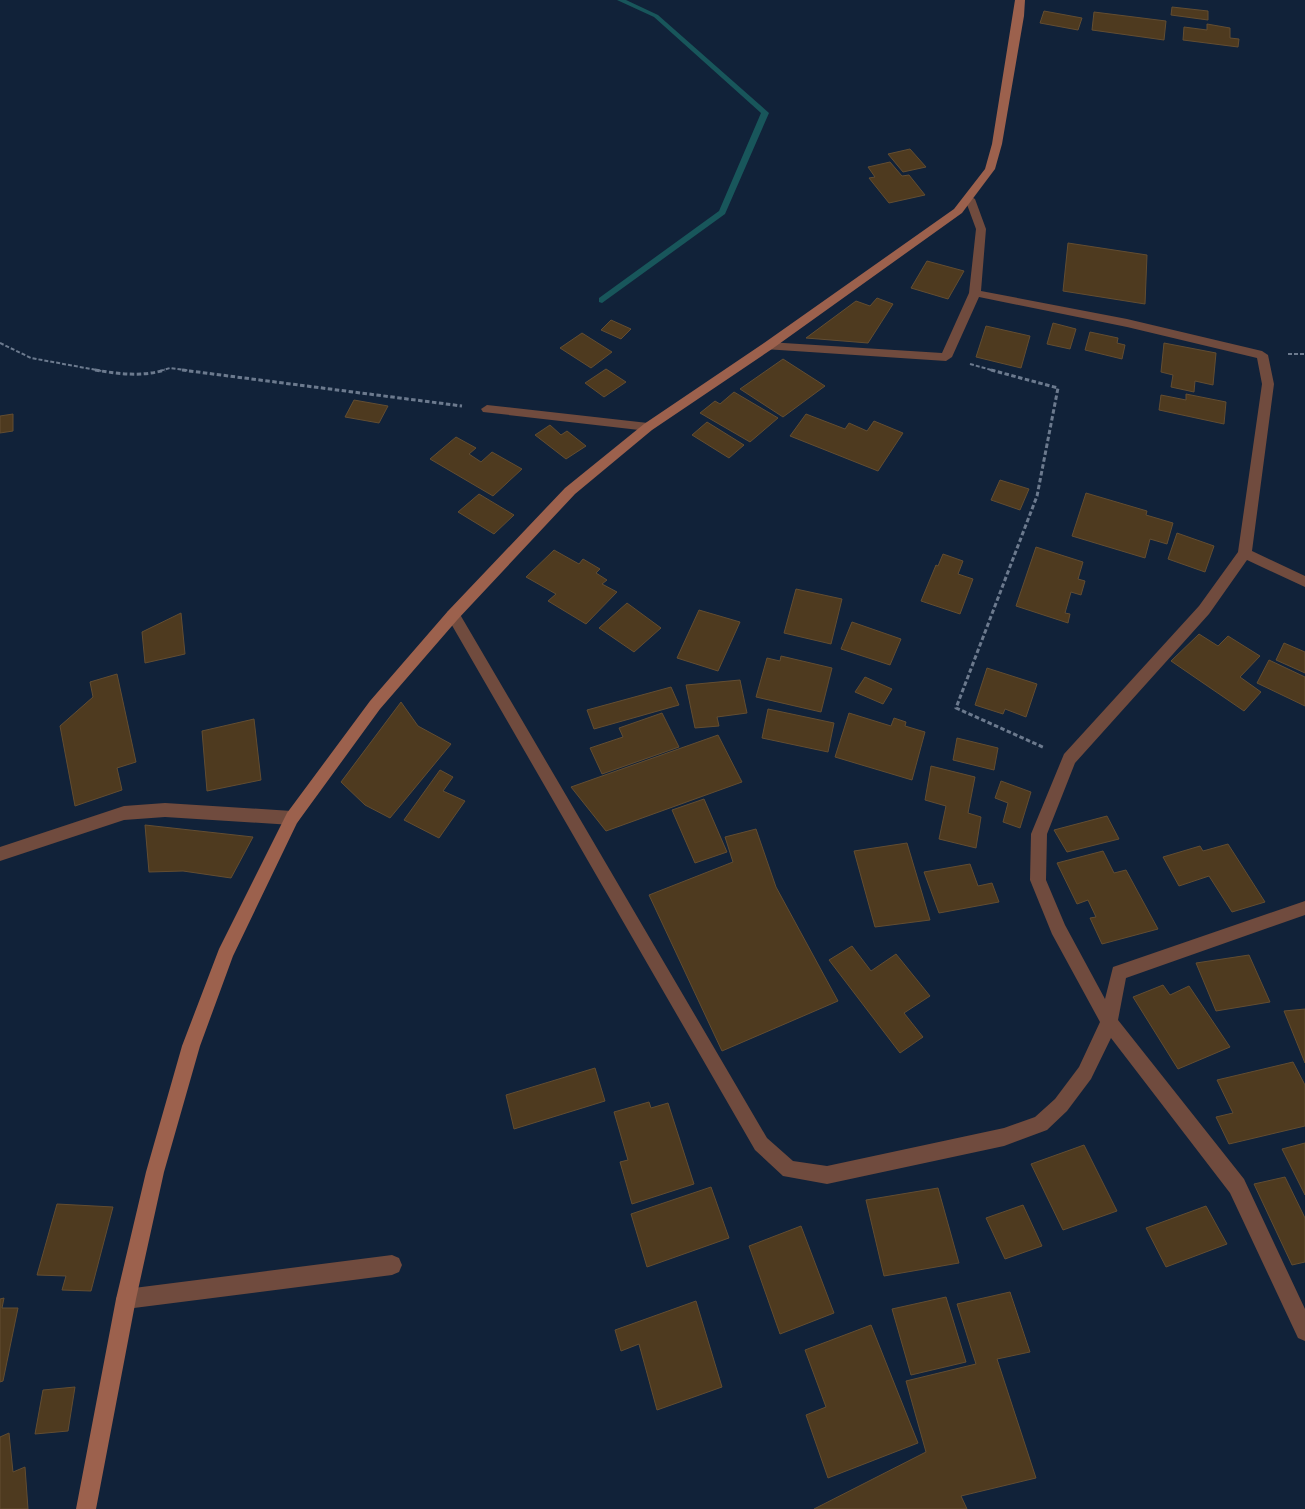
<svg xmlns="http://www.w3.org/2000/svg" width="1305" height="1509" font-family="Karla,sans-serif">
	<rect width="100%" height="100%" fill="#112239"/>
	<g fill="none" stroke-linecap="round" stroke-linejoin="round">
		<path fill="#18565b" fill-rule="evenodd" d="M 617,0 L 626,0 L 658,15 L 769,113 L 725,214 L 602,303 L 599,302 L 599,298 L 719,211 L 761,113 L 654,17 Z"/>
	</g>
	<g fill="#4e3a1f" stroke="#624d32">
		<path d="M 1172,7 L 1208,11 L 1208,20 L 1171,15 Z"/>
		<path d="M 1044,11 L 1082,18 L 1078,30 L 1040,23 Z"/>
		<path d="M 1094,12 L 1166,21 L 1164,40 L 1092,30 Z"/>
		<path d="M 1207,24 L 1230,28 L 1230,38 L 1239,39 L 1238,47 L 1183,40 L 1184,27 L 1207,30 Z"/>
		<path d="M 910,149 L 926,167 L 903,172 L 888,154 Z"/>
		<path d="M 890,162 L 902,176 L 909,175 L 925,195 L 889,203 L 869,178 L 875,177 L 868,167 Z"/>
		<path d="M 1068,243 L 1147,255 L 1145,304 L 1063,291 Z"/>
		<path d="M 927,261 L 964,271 L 948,299 L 911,288 Z"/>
		<path d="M 877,298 L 893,304 L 868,343 L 806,338 L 856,301 L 870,306 Z"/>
		<path d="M 611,320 L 631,329 L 621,339 L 601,330 Z"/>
		<path d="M 1053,323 L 1076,329 L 1070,349 L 1047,344 Z"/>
		<path d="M 986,326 L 1030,336 L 1021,368 L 976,357 Z"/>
		<path d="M 1090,332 L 1118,338 L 1117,343 L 1125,345 L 1122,359 L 1085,350 Z"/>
		<path d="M 582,333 L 612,352 L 591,368 L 560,348 Z"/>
		<path d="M 1164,343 L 1216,353 L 1213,385 L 1195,381 L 1194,392 L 1171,387 L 1173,375 L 1161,372 Z"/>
		<path d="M 783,359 L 825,386 L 783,417 L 740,389 Z"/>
		<path d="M 606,369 L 626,382 L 604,397 L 585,383 Z"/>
		<path d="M 734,392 L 778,418 L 750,442 L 700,413 L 715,401 L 720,404 Z"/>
		<path d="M 1186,394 L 1226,402 L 1224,424 L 1159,410 L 1161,395 L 1186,400 Z"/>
		<path d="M 354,400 L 388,406 L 379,423 L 345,417 Z"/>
		<path d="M 13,414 L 13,431 L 0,433 L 0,416 Z"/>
		<path d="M 806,414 L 845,429 L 849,423 L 867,431 L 874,421 L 903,433 L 878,471 L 790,436 Z"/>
		<path d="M 707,422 L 744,445 L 729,458 L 692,435 Z"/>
		<path d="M 550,425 L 561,435 L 567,431 L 586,446 L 566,459 L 535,435 Z"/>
		<path d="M 456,437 L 476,448 L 469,454 L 481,462 L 492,452 L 522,469 L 493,496 L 430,459 Z"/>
		<path d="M 1000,480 L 1029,489 L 1020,510 L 991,500 Z"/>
		<path d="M 1086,493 L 1147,511 L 1146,515 L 1173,523 L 1167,544 L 1150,539 L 1145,558 L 1072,536 Z"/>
		<path d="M 479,494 L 514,515 L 494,534 L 458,512 Z"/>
		<path d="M 1177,533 L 1214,546 L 1205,572 L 1168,559 Z"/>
		<path d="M 1036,547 L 1083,562 L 1078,579 L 1085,581 L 1081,595 L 1071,592 L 1065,613 L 1070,614 L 1068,623 L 1016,606 Z"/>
		<path d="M 554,550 L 579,564 L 583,559 L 600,569 L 596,573 L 607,580 L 602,584 L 617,592 L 586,624 L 548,601 L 556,594 L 526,577 Z"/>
		<path d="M 943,554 L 963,561 L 958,574 L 973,579 L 960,614 L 921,601 L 936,565 L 938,566 Z"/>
		<path d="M 796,589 L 842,599 L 831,644 L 784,633 Z"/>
		<path d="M 627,603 L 661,628 L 634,652 L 599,628 Z"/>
		<path d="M 699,610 L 740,622 L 718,671 L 677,658 Z"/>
		<path d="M 181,613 L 185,654 L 145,663 L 142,632 Z"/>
		<path d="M 852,622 L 901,639 L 890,665 L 841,649 Z"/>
		<path d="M 1199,634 L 1218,646 L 1228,636 L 1260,656 L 1240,677 L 1261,692 L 1244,711 L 1171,661 Z"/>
		<path d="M 1284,643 L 1305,652 L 1305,673 L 1276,660 Z"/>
		<path d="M 781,656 L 832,668 L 821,712 L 756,697 L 767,658 L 780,661 Z"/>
		<path d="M 1269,660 L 1305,677 L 1305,706 L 1257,683 Z"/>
		<path d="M 987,668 L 1037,684 L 1026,717 L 1005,709 L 1003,714 L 975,705 Z"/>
		<path d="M 117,674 L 136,762 L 117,768 L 122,790 L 75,806 L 60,726 L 93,697 L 90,682 Z"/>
		<path d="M 865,677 L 892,689 L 883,704 L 855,692 Z"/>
		<path d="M 740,680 L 747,713 L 717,717 L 719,726 L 695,728 L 686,685 Z"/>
		<path d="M 671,687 L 679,705 L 594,729 L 587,710 Z"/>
		<path d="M 401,702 L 418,726 L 451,744 L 390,818 L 365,805 L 341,782 Z"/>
		<path d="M 768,709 L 834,723 L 828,752 L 762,738 Z"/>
		<path d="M 662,713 L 679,747 L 602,774 L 590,748 L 623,737 L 619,728 Z"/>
		<path d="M 849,713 L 891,726 L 894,718 L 906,722 L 905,726 L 925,732 L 912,780 L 835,757 Z"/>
		<path d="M 254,719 L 261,780 L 207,791 L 202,731 Z"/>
		<path d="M 718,735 L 742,782 L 606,831 L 571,787 Z"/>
		<path d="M 957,738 L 998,748 L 994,770 L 953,760 Z"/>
		<path d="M 931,766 L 975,777 L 968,813 L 981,817 L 976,848 L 939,839 L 946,806 L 925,800 Z"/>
		<path d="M 440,770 L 453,777 L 443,791 L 465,801 L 439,838 L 404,820 Z"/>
		<path d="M 1001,781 L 1031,792 L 1020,828 L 1003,822 L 1008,803 L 995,798 Z"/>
		<path d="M 704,799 L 727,852 L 695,863 L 672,810 Z"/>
		<path d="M 1107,816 L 1119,839 L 1067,852 L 1054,830 Z"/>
		<path d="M 145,825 L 253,837 L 231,878 L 183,871 L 149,872 Z"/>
		<path d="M 756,829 L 776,887 L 838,1001 L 722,1051 L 649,895 L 733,862 L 725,837 Z"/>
		<path d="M 907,843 L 930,920 L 875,927 L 854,851 Z"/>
		<path d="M 1228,844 L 1265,902 L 1232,912 L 1209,876 L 1179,886 L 1163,857 L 1200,846 L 1203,851 Z"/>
		<path d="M 1103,851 L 1114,873 L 1126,870 L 1158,929 L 1102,944 L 1090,918 L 1096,917 L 1088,900 L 1077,904 L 1057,863 Z"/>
		<path d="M 970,864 L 978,886 L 992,883 L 999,902 L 939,913 L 924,872 Z"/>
		<path d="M 852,946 L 871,971 L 896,954 L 930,996 L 904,1013 L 923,1037 L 900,1053 L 829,960 Z"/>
		<path d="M 1249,955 L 1270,1002 L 1216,1011 L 1196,963 Z"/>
		<path d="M 1163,985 L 1170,995 L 1189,986 L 1230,1047 L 1178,1069 L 1133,997 Z"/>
		<path d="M 1305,1009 L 1305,1063 L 1284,1011 Z"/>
		<path d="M 1293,1062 L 1305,1085 L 1305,1126 L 1229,1144 L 1216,1117 L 1233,1113 L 1217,1080 Z"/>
		<path d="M 595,1068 L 605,1101 L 514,1129 L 506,1095 Z"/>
		<path d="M 649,1102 L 651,1108 L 668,1103 L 694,1184 L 632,1204 L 620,1162 L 628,1160 L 614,1112 Z"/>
		<path d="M 1305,1143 L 1305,1195 L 1282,1149 Z"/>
		<path d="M 1084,1145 L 1117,1211 L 1063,1230 L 1031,1164 Z"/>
		<path d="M 1285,1177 L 1305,1218 L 1305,1262 L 1292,1265 L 1254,1184 Z"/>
		<path d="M 711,1187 L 729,1238 L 647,1267 L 631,1214 Z"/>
		<path d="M 938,1188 L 959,1263 L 884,1276 L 866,1200 Z"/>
		<path d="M 57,1204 L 113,1207 L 91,1291 L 62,1290 L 66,1276 L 37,1275 Z"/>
		<path d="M 1023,1205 L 1042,1246 L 1005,1259 L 986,1218 Z"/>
		<path d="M 1206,1206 L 1227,1244 L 1166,1267 L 1146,1228 Z"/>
		<path d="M 801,1226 L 834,1313 L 780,1334 L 749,1246 Z"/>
		<path d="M 1010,1292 L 1030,1352 L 997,1359 L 1036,1478 L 961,1496 L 967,1509 L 814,1509 L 926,1452 L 906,1381 L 976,1364 L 957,1304 Z"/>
		<path d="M 946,1297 L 966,1362 L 911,1375 L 892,1309 Z"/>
		<path d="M 4,1298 L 2,1308 L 18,1308 L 3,1381 L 0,1382 L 0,1299 Z"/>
		<path d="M 696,1301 L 722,1387 L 657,1410 L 639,1344 L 621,1351 L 615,1330 Z"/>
		<path d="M 871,1325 L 918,1443 L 828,1478 L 806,1415 L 826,1407 L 805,1350 Z"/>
		<path d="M 75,1387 L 68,1431 L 35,1434 L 43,1390 Z"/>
		<path d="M 9,1433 L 13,1472 L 25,1467 L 28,1509 L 0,1509 L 0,1437 Z"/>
	</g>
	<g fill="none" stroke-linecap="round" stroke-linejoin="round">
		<g stroke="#6c7a8e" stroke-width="2" stroke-dasharray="4 2" stroke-linecap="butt">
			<path d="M 0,343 L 31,358 L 102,371"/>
			<path d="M 1288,354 L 1305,354"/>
			<path d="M 970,364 L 995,371"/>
			<path d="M 160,371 L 170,368 L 192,371"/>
		</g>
		<g stroke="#6c7a8e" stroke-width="3" stroke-dasharray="4.5 2.5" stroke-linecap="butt">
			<path d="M 95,370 C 120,374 141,377 165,370"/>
			<path d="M 182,370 L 462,406"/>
			<path d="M 991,370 L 1058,388 L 1037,496 L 956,708 L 1045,748"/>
		</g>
		<g fill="#704b3e" fill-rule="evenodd">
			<path d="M 970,196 L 975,199 L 986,229 L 981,291 L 1127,319 L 1262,351 L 1268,355 L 1274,384 L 1252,551 L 1305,576 L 1305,587 L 1247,560 L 1209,614 L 1075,763 L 1047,834 L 1046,880 L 1065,925 L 1105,999 L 1113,967 L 1305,901 L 1305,915 L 1126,978 L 1118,1020 L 1244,1179 L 1305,1309 L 1305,1341 L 1298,1338 L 1230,1193 L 1111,1038 L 1091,1079 L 1067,1111 L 1047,1130 L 1004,1146 L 827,1184 L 783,1176 L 755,1150 L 446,615 L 448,611 L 458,611 L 767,1138 L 793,1161 L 827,1166 L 1004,1128 L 1035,1117 L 1055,1099 L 1079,1067 L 1100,1022 L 1052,934 L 1030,880 L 1031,834 L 1064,754 L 1199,606 L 1238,552 L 1262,384 L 1257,358 L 1127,327 L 979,297 L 952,357 L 946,361 L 764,349 L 762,346 L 768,342 L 942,353 L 969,293 L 976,229 L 965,199 Z"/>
			<path d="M 487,405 L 648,423 L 654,427 L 648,431 L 483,412 L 481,409 Z"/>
			<path d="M 165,803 L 292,811 L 297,813 L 300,818 L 297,823 L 292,825 L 165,817 L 124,820 L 0,861 L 0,847 L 124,806 Z"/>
			<path d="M 392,1255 L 399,1258 L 402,1265 L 399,1272 L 392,1275 L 126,1309 L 119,1306 L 116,1299 L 119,1292 L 126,1289 Z"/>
		</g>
		<path fill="#9c614d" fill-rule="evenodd" d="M 1015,0 L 1025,0 L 1024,16 L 1002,144 L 995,169 L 962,213 L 772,349 L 652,430 L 575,494 L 458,619 L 380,709 L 297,823 L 233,956 L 200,1046 L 164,1172 L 136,1299 L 96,1509 L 76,1509 L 116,1299 L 146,1172 L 182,1046 L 219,949 L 287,813 L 370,701 L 448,611 L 565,488 L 644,424 L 764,343 L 954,209 L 985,169 L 992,144 Z"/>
	</g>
</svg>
